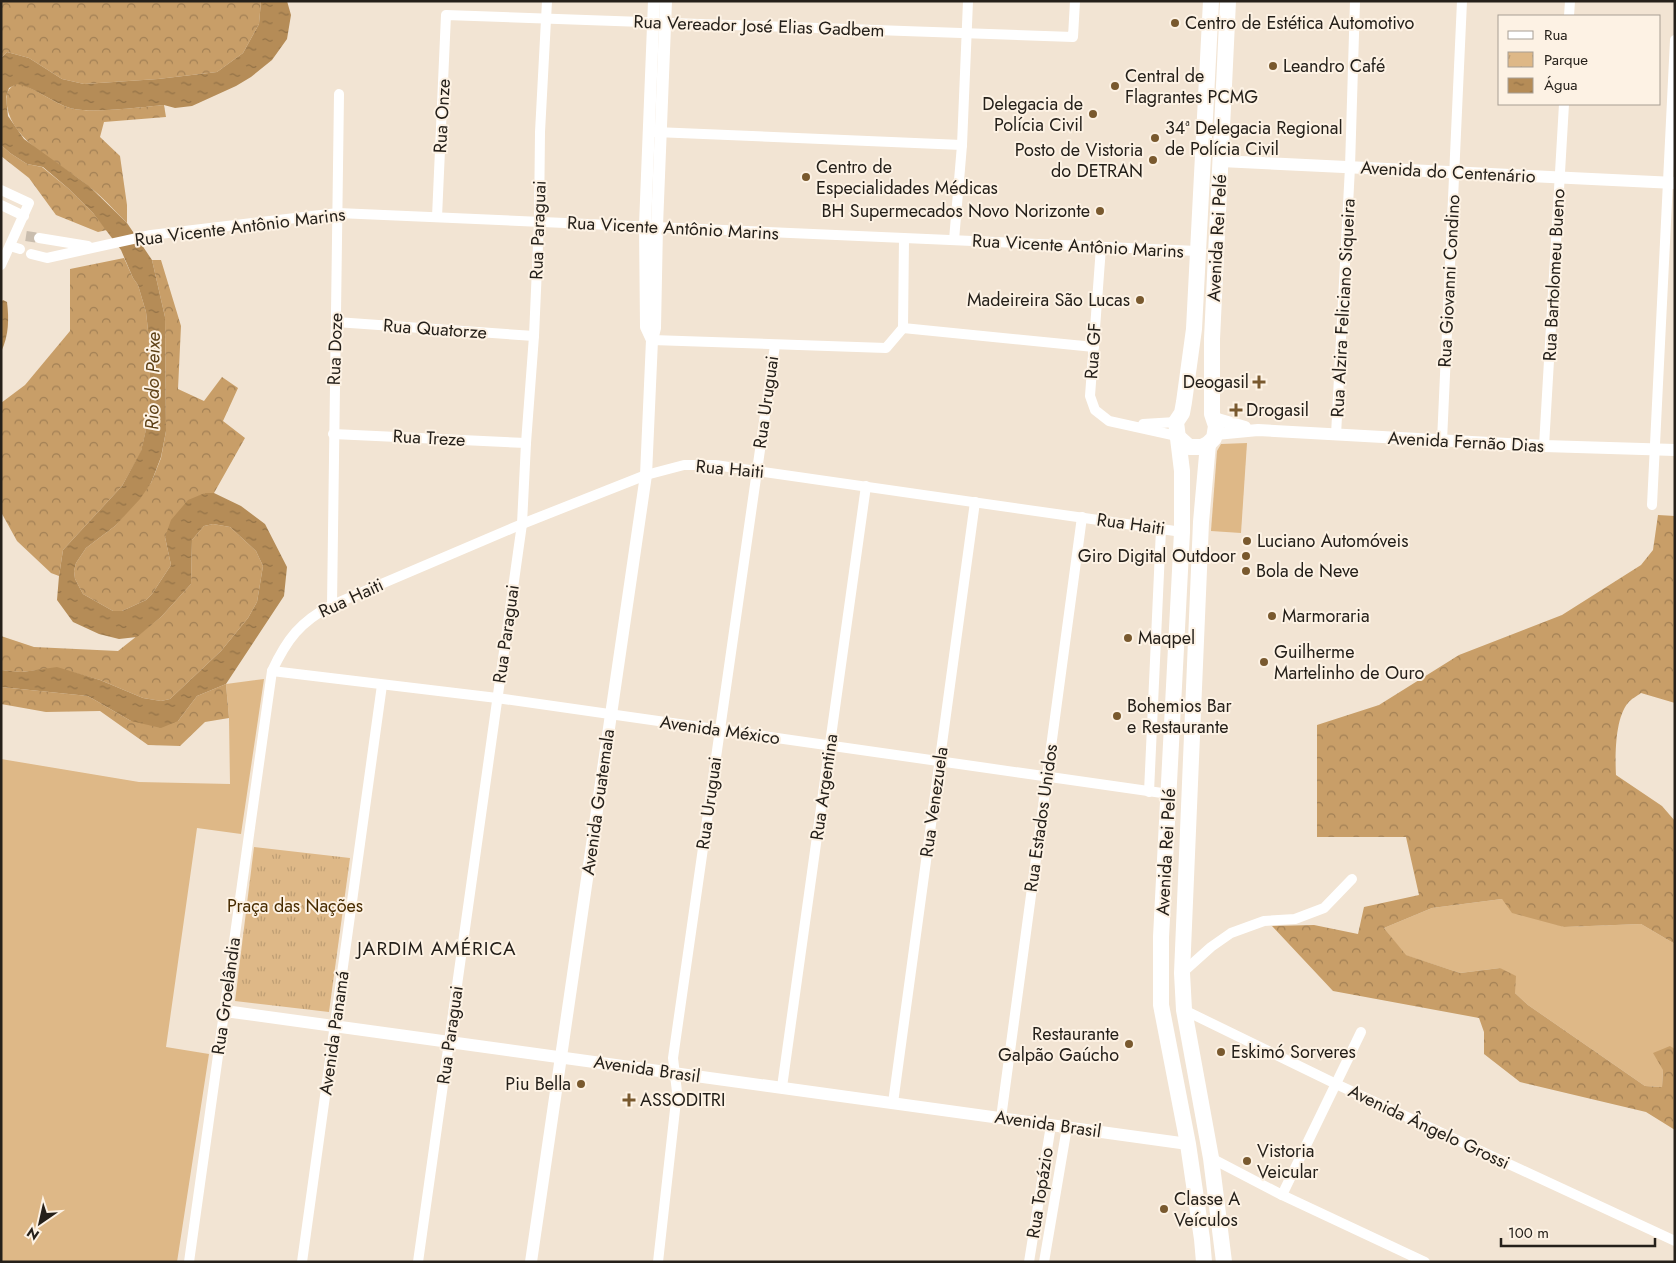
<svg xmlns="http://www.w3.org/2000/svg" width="1676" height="1263" font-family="Jost,sans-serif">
	<defs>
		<pattern id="forest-crowns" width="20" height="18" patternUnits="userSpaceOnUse" patternTransform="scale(1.25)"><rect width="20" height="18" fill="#c89e68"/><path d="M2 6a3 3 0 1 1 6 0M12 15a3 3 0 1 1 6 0" fill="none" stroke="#a28055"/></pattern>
		<pattern id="park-tufts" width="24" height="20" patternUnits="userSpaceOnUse" patternTransform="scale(1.25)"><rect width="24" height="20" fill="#deb887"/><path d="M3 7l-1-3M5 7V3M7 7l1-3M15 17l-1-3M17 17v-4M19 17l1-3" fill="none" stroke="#be9e74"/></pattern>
		<pattern id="water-ripples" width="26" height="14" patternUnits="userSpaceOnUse" patternTransform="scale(1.25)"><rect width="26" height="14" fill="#b58c57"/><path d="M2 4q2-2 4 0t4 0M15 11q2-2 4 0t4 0" fill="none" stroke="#937247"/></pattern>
	</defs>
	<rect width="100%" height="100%" fill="#f2e4d3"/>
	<g fill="#deb887">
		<path d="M 1247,443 L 1241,533 L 1211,531 L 1217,451 L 1221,444 Z"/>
		<path d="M 264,679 L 241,834 L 197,828 L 166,1047 L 209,1054 L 177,1262 L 1,1262 L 1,759 L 139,782 L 230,784 L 229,718 L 226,684 Z"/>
		<path d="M 1502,899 L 1564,927 L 1641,924 L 1675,944 L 1675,1049 L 1670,1047 L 1663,1070 L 1662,1087 L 1645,1086 L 1528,1005 L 1515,993 L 1500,968 L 1460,973 L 1405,955 L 1384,928 L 1432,908 Z"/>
	</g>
	<g fill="url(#forest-crowns)">
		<path d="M 1,1 L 261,1 L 259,24 L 243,53 L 217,72 L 158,79 L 84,84 L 62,79 L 29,58 L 7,52 L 1,58 Z"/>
		<path d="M 17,83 C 36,88 51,102 70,108 C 88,114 142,107 164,105 L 166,117 L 104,122 L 100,137 L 120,156 L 127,205 L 127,223 C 114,210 102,196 87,185 C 61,164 12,142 7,106 C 5,94 7,89 17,83 Z"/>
		<path d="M 1,145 L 10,153 L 27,164 L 42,167 L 69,189 L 93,213 L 107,230 L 98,232 L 56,215 L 29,178 L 1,156 Z"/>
		<path d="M 124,258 L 133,278 L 138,285 L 146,312 L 150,349 L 150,412 L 141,452 L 122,486 L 63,550 L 59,576 L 51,573 L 17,541 L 1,512 L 1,403 L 25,385 L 70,331 L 70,269 Z"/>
		<path d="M 152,260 L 161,260 L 181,326 L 178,389 L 204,401 L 222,377 L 238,388 L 223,421 L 245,438 L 214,493 L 205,493 L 165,537 L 171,565 L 152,594 L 146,600 L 122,611 L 113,611 L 83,594 L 75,579 L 74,571 L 76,563 L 86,548 L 115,526 L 151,483 L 161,458 L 166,431 L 165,317 Z"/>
		<path d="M 1658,515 L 1675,516 L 1675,703 L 1641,693 C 1637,696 1631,699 1628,703 C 1615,718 1615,756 1616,775 L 1662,806 L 1675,821 L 1675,944 L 1641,924 L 1564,927 L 1512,913 L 1502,899 L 1432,908 L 1384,928 L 1406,955 L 1460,973 L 1500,968 L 1516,976 L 1515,993 L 1528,1005 L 1645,1086 L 1662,1087 L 1663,1070 L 1653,1053 L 1670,1046 L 1675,1049 L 1675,1130 L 1646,1112 L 1520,1082 L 1484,1054 L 1484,1032 L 1479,1018 L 1333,991 L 1272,926 L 1314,925 L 1358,934 L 1364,907 L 1419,895 L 1406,837 L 1317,837 L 1317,725 L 1379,705 L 1459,655 L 1562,615 L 1641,565 L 1653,550 Z"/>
		<path d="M 213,524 L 230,527 L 256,551 L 263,566 L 257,602 L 248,618 L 221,651 L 170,699 L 161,701 L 143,698 L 100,680 L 57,668 L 21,672 L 1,670 L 1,636 L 34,647 L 118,651 L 161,617 L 191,584 L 192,540 L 204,526 Z"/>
		<path d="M 226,684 L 229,718 L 205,722 L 180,746 L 148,745 L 100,711 L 46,712 L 1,704 L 1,687 L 88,696 L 131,721 L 178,721 L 197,696 Z"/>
	</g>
	<path fill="url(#park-tufts)" d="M 254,847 L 350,858 L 329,1012 L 235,1001 Z"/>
	<g fill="url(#water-ripples)">
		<path d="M 261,1 L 287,1 L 291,15 L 287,39 L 272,60 L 251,77 L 236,86 L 192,106 L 175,108 L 164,105 C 142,107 88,114 70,108 C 51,102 36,88 17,84 L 9,88 L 6,97 L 8,116 L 24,139 L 89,186 L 127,223 L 152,260 L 165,317 L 166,431 L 161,457 L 151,483 L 140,499 L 115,526 L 86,548 L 76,563 L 74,571 L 75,579 L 83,594 L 113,611 L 122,611 L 146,600 L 152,594 L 171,565 L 165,537 L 171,520 L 188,500 L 205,493 L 214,493 L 241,506 L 265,524 L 287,567 L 284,596 L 226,684 L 197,696 L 178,721 L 161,728 L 131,721 L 88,696 L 1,687 L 1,670 L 22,672 L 57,667 L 100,680 L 143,698 L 161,701 L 170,699 L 221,651 L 248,618 L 257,602 L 263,566 L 256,551 L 230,527 L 213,524 L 204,526 L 192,540 L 191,584 L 161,617 L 137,637 L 119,639 L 99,634 L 73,622 L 57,600 L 59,576 L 63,550 L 122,486 L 141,451 L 150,412 L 150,349 L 146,312 L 138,285 L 133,278 L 121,250 L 93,213 L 69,189 L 43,167 L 27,164 L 10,153 L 1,145 L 1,58 L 7,52 L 29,58 L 62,79 L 84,84 L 158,79 L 217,72 L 243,53 L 259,24 Z"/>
		<path d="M 3,300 L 7,302 C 9,319 9,335 1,352 L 1,302 Z"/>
	</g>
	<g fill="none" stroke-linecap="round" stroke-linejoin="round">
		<path stroke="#c9bdae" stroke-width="10" stroke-dasharray="10 5" stroke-linecap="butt" d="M 26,236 L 39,238"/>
		<g stroke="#fff" stroke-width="10">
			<path d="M 1569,16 L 1570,1"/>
			<path d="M 655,132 L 962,145"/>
			<path d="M 1,190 L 29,203 L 1,265"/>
			<path d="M 1,205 L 24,216"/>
			<path d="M 437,217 L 446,15 L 1073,37 L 1075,1"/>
			<path d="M 39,238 L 88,246"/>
			<path d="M 954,240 L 962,145 L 968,1"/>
			<path d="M 10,246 L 20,249"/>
			<path d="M 1101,247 L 1090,396 L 1095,410 L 1109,421 L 1177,436"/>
			<path d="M 31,254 L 47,258 L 151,235 L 338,213 L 1197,251"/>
			<path d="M 336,322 L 534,336"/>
			<path d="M 903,328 L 1094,347"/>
			<path d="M 903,328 L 904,239"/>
			<path d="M 652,340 L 886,348 L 903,328"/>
			<path d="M 1143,424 L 1176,422"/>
			<path d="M 333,434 L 526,443"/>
			<path d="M 1336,435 L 1350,167 L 1355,1"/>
			<path d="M 1442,441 L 1462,1"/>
			<path d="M 1544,446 L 1564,104"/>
			<path d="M 1652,505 L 1675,40"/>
			<path d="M 332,605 C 333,434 337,264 339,94"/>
			<path d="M 272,671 L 497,698 L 1169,794"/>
			<path d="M 1149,792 L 1161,529"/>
			<path d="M 1182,973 L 1211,947 L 1231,933 L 1264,921 L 1295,919 L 1324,908 L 1352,879"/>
			<path d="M 1184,1010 L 1336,1084 L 1675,1241"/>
			<path d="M 782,1087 L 866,486"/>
			<path d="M 893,1103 L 975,502"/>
			<path d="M 1001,1118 L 1082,517"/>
			<path d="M 1211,1158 L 1282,1195 L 1425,1262"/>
			<path d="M 1282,1195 L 1361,1032"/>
			<path d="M 189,1262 L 272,671 C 287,639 300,622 332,605 L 522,524 L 646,475 L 684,465 L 715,465 L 1182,532"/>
			<path d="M 302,1262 L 382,685"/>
			<path d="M 418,1262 L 522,524 L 526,443 L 534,336 L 539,222 L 540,132 L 547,1"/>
			<path d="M 658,1262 L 677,1092 L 673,1058 L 775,345"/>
			<path d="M 1029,1262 L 1051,1125"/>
			<path d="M 1044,1262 L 1067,1127"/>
		</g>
		<g stroke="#fff" stroke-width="12">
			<path d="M 1221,161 L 1675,183"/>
			<path d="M 652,340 L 646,327 L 645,225 L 654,1"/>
			<path d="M 1214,418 L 1245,427"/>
			<path d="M 1216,434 L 1258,430 L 1544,446 L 1675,450"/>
			<path d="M 225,1011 L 1188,1144"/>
			<path d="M 531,1262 L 646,475 L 652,340 L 655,328 L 657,226 L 666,1"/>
		</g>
		<g stroke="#fff" stroke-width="16">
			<path d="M 1179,438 L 1189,447 L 1202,447 L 1208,444 L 1214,438 L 1216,426 L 1212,414 L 1212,339 L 1228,1"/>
			<path d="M 1208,444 L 1201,522 L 1182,973 L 1184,1010 L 1211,1158 L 1224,1262"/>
			<path d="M 1204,1262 L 1202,1239 L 1188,1144 L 1161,1005 L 1161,937 L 1182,532 L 1182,471 L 1176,422 L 1182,413 L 1184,402 L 1194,329 L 1211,1"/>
		</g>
	</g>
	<g fill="#79592e" stroke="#fdf2e4" stroke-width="2">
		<circle cx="1175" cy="23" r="5"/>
		<circle cx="1273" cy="66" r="5"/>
		<circle cx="1115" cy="86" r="5"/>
		<circle cx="1093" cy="114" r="5"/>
		<circle cx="1155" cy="138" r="5"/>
		<circle cx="1153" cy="160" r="5"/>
		<circle cx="806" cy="177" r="5"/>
		<circle cx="1100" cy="211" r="5"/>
		<circle cx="1140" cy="300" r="5"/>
		<path d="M1256.5 374.5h5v5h5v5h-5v5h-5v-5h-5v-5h5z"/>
		<path d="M1233.5 402.5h5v5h5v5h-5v5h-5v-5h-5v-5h5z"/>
		<circle cx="1247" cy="541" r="5"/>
		<circle cx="1246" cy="556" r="5"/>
		<circle cx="1246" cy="571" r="5"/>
		<circle cx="1272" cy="616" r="5"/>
		<circle cx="1128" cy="638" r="5"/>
		<circle cx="1264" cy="662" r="5"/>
		<circle cx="1117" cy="716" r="5"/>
		<circle cx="1129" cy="1044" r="5"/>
		<circle cx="1221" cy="1052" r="5"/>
		<circle cx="581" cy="1084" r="5"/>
		<path d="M626.5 1092.5h5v5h5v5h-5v5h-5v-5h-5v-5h5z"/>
		<circle cx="1247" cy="1161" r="5"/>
		<circle cx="1164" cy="1209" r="5"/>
	</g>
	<g text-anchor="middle" stroke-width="4" stroke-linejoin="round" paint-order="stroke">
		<g font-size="18" fill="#25201a" stroke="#fdf2e4" text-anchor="start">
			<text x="1185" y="29">Centro de Estética Automotivo</text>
			<text x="1283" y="72">Leandro Café</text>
			<text x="1125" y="82">Central de<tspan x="1125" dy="21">Flagrantes PCMG</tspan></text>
			<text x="1083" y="110" text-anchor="end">Delegacia de<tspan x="1083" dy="21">Polícia Civil</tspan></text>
			<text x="1165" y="134">34ª Delegacia Regional<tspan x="1165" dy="21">de Polícia Civil</tspan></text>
			<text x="1143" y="156" text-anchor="end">Posto de Vistoria<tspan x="1143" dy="21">do DETRAN</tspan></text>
			<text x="816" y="173">Centro de<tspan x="816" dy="21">Especialidades Médicas</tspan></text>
			<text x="1090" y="217" text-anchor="end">BH Supermecados Novo Norizonte</text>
			<text x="1130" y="306" text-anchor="end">Madeireira São Lucas</text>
			<text x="1249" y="388" text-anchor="end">Deogasil</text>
			<text x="1246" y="416">Drogasil</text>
			<text x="1257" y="547">Luciano Automóveis</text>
			<text x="1236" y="562" text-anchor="end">Giro Digital Outdoor</text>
			<text x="1256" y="577">Bola de Neve</text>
			<text x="1282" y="622">Marmoraria</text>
			<text x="1138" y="644">Maqpel</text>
			<text x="1274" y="658">Guilherme<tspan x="1274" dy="21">Martelinho de Ouro</tspan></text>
			<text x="1127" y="712">Bohemios Bar<tspan x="1127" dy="21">e Restaurante</tspan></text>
			<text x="1119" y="1040" text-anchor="end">Restaurante<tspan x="1119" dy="21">Galpão Gaúcho</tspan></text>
			<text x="1231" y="1058">Eskimó Sorveres</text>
			<text x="571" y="1090" text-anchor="end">Piu Bella</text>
			<text x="640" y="1106">ASSODITRI</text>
			<text x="1257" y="1157">Vistoria<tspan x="1257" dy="21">Veicular</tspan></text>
			<text x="1174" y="1205">Classe A<tspan x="1174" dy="21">Veículos</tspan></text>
		</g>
		<g font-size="18" fill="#25201a" stroke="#fdf2e4">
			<text transform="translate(759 26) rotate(2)" y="6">Rua Vereador José Elias Gadbem</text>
			<text transform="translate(442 116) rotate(-87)" y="6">Rua Onze</text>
			<text transform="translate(1448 172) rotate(3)" y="6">Avenida do Centenário</text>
			<text transform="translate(240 227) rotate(-7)" y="6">Rua Vicente Antônio Marins</text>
			<text transform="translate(673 228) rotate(3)" y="6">Rua Vicente Antônio Marins</text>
			<text transform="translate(538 230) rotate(-88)" y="6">Rua Paraguai</text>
			<text transform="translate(1217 238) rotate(-87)" y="6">Avenida Rei Pelé</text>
			<text transform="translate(1078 246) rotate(3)" y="6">Rua Vicente Antônio Marins</text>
			<text transform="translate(1554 275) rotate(-87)" y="6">Rua Bartolomeu Bueno</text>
			<text transform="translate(1449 281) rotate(-87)" y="6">Rua Giovanni Condino</text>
			<text transform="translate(1343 308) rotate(-87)" y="6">Rua Alzira Feliciano Siqueira</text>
			<text transform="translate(435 329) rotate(4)" y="6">Rua Quatorze</text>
			<text transform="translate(335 349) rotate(-88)" y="6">Rua Doze</text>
			<text transform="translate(1093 351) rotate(-86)" y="6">Rua GF</text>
			<text transform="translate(766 402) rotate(-82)" y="6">Rua Uruguai</text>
			<text transform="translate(429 438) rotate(3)" y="6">Rua Treze</text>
			<text transform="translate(1466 442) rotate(3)" y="6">Avenida Fernão Dias</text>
			<text transform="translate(730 469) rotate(5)" y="6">Rua Haiti</text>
			<text transform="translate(1131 524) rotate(8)" y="6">Rua Haiti</text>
			<text transform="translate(351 598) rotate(-25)" y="6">Rua Haiti</text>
			<text transform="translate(506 634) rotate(-82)" y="6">Rua Paraguai</text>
			<text transform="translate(720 730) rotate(8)" y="6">Avenida México</text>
			<text transform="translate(824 787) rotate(-82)" y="6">Rua Argentina</text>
			<text transform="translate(598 802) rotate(-82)" y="6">Avenida Guatemala</text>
			<text transform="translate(934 802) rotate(-82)" y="6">Rua Venezuela</text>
			<text transform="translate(709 803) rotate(-82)" y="6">Rua Uruguai</text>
			<text transform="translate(1041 818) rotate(-82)" y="6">Rua Estados Unidos</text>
			<text transform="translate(1166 852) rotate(-87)" y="6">Avenida Rei Pelé</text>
			<text transform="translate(226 996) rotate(-82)" y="6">Rua Groelândia</text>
			<text transform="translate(334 1033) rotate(-82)" y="6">Avenida Panamá</text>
			<text transform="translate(450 1035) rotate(-82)" y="6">Rua Paraguai</text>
			<text transform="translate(647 1069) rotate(8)" y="6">Avenida Brasil</text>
			<text transform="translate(1048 1124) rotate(8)" y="6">Avenida Brasil</text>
			<text transform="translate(1429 1127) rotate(25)" y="6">Avenida Ângelo Grossi</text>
			<text transform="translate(1040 1193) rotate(-81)" y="6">Rua Topázio</text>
		</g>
		<g font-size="18" fill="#482c00" stroke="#fdf2e4">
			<text x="295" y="912">Praça das Nações</text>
		</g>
		<g font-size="19" font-style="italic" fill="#5e4117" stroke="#fdf2e4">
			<text transform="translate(152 381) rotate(-89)" y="7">Rio do Peixe</text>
		</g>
		<g font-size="19" letter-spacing="1" fill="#25201a" stroke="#fdf2e4">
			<text x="437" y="955">JARDIM AMÉRICA</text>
		</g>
	</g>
	<rect width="1676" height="1263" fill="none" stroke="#25201a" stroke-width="5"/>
	<rect x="1498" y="15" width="162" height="90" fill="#fdf2e4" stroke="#a79e93"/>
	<rect x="1508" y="31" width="25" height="8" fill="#ffffff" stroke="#a79e93"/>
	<text x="1544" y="40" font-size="15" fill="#25201a">Rua</text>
	<rect x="1508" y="52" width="25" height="15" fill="url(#park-tufts)" stroke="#a79e93"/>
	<text x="1544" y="65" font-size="15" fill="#25201a">Parque</text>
	<rect x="1508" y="78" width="25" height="15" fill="url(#water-ripples)" stroke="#a79e93"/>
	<text x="1544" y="90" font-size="15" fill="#25201a">Água</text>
	<g transform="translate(40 1223) rotate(214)" stroke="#fdf2e4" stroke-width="4" paint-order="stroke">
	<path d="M0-4L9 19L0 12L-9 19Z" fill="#25201a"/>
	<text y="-8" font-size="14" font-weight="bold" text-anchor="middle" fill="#25201a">N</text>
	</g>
	<path d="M1501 1238v8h154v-8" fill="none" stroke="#25201a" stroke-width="2.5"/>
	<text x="1508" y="1238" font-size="15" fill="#25201a" stroke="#fdf2e4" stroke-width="4" paint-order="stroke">100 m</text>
</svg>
